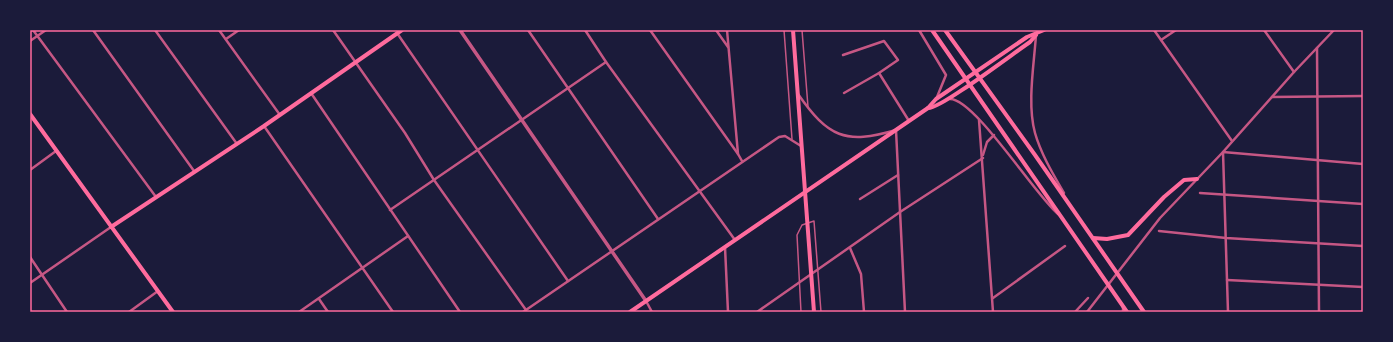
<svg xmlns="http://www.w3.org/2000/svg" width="1393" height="342" font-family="'Work Sans',sans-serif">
	<rect width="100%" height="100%" fill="#1b1b3a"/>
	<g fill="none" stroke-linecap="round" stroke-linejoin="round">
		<g stroke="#c65784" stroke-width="1.5">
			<path d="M 784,30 L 792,139"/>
			<path d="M 802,30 L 808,107"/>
			<path d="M 801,312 L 797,235 L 802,225 L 814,221 L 821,312"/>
		</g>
		<g stroke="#c65784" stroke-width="2.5">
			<path d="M 33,30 L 156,197"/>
			<path d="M 93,30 L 194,171"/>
			<path d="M 155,30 L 237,144"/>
			<path d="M 219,30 L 280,115"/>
			<path d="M 333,30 L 405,133 L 434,180 L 526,310"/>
			<path d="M 528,30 L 658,219"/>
			<path d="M 585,30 L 606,62 L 735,240"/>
			<path d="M 650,30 L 738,154"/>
			<path d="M 716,30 L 728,47"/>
			<path d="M 727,30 L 738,154 L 742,161"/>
			<path d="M 919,30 L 946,75 L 937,97"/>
			<path d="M 1154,30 L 1232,141"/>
			<path d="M 1264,30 L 1294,72"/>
			<path d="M 397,33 L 568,281"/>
			<path d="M 1036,35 C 1034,65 1027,104 1035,133 C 1041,154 1053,174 1064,193"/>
			<path d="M 226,39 L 239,30"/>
			<path d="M 1161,40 L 1176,30"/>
			<path d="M 30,41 L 46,30"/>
			<path d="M 1317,48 L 1319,312"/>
			<path d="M 843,55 L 884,41 L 898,60 L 879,73 L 844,93"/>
			<path d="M 879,73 L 909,121"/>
			<path d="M 311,93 L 460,312"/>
			<path d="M 798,94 C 828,137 845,145 896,130 L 905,312"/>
			<path d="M 1272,97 L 1363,96"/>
			<path d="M 950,99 C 975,99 1035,195 1058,214"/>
			<path d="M 979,120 L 993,312"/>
			<path d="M 264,126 L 393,312"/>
			<path d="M 983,155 L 987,142 L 994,135"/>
			<path d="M 30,170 L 56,151"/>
			<path d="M 1200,193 L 1363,204"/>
			<path d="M 860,199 L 898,175"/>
			<path d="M 390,210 L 606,62"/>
			<path d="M 1159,231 L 1226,238 L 1363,246"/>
			<path d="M 725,247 L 728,312"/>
			<path d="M 850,248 L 861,274 L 864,312"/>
			<path d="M 30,257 L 67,312"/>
			<path d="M 1227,280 L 1363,287"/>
			<path d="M 30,283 L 111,227"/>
			<path d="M 993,298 L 1065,246"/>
			<path d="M 319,299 L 328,312"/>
			<path d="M 646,301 L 652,312"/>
			<path d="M 1123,306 L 1123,312"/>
			<path d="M 129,312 L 158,291"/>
			<path d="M 299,312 L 408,236"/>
			<path d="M 523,312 L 779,137 L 785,136 L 801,146"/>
			<path d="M 757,312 L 900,212 L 983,158"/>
			<path d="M 1075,312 L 1088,298"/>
			<path d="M 1087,312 L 1160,218 L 1223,152 L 1294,72 L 1334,30"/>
			<path d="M 1228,312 L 1223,152 L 1363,164"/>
		</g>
		<path stroke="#c65784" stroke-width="3.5" d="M 460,30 L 646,301"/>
		<g stroke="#ff6b9d" stroke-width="4">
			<path d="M 793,30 L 814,312"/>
			<path d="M 928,108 C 939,110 1015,52 1030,42 L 1036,35"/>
			<path d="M 30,114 L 173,312"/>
			<path d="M 111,227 L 264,126 L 402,30"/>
			<path d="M 630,312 L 928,108 L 936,99 L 1027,37 L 1044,30"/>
		</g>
		<g stroke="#ff6b9d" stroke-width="4">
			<path d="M 932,30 L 1127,312"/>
			<path d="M 945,30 L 1035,155 L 1144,312"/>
			<path d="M 1093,238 L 1107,239 L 1128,235 L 1164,197 L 1184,180 L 1197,179"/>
		</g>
	</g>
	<rect width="1393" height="342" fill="none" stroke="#1b1b3a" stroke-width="62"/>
	<rect x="31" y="31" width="1331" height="280" fill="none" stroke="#ff6b9d" stroke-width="1.5"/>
</svg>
